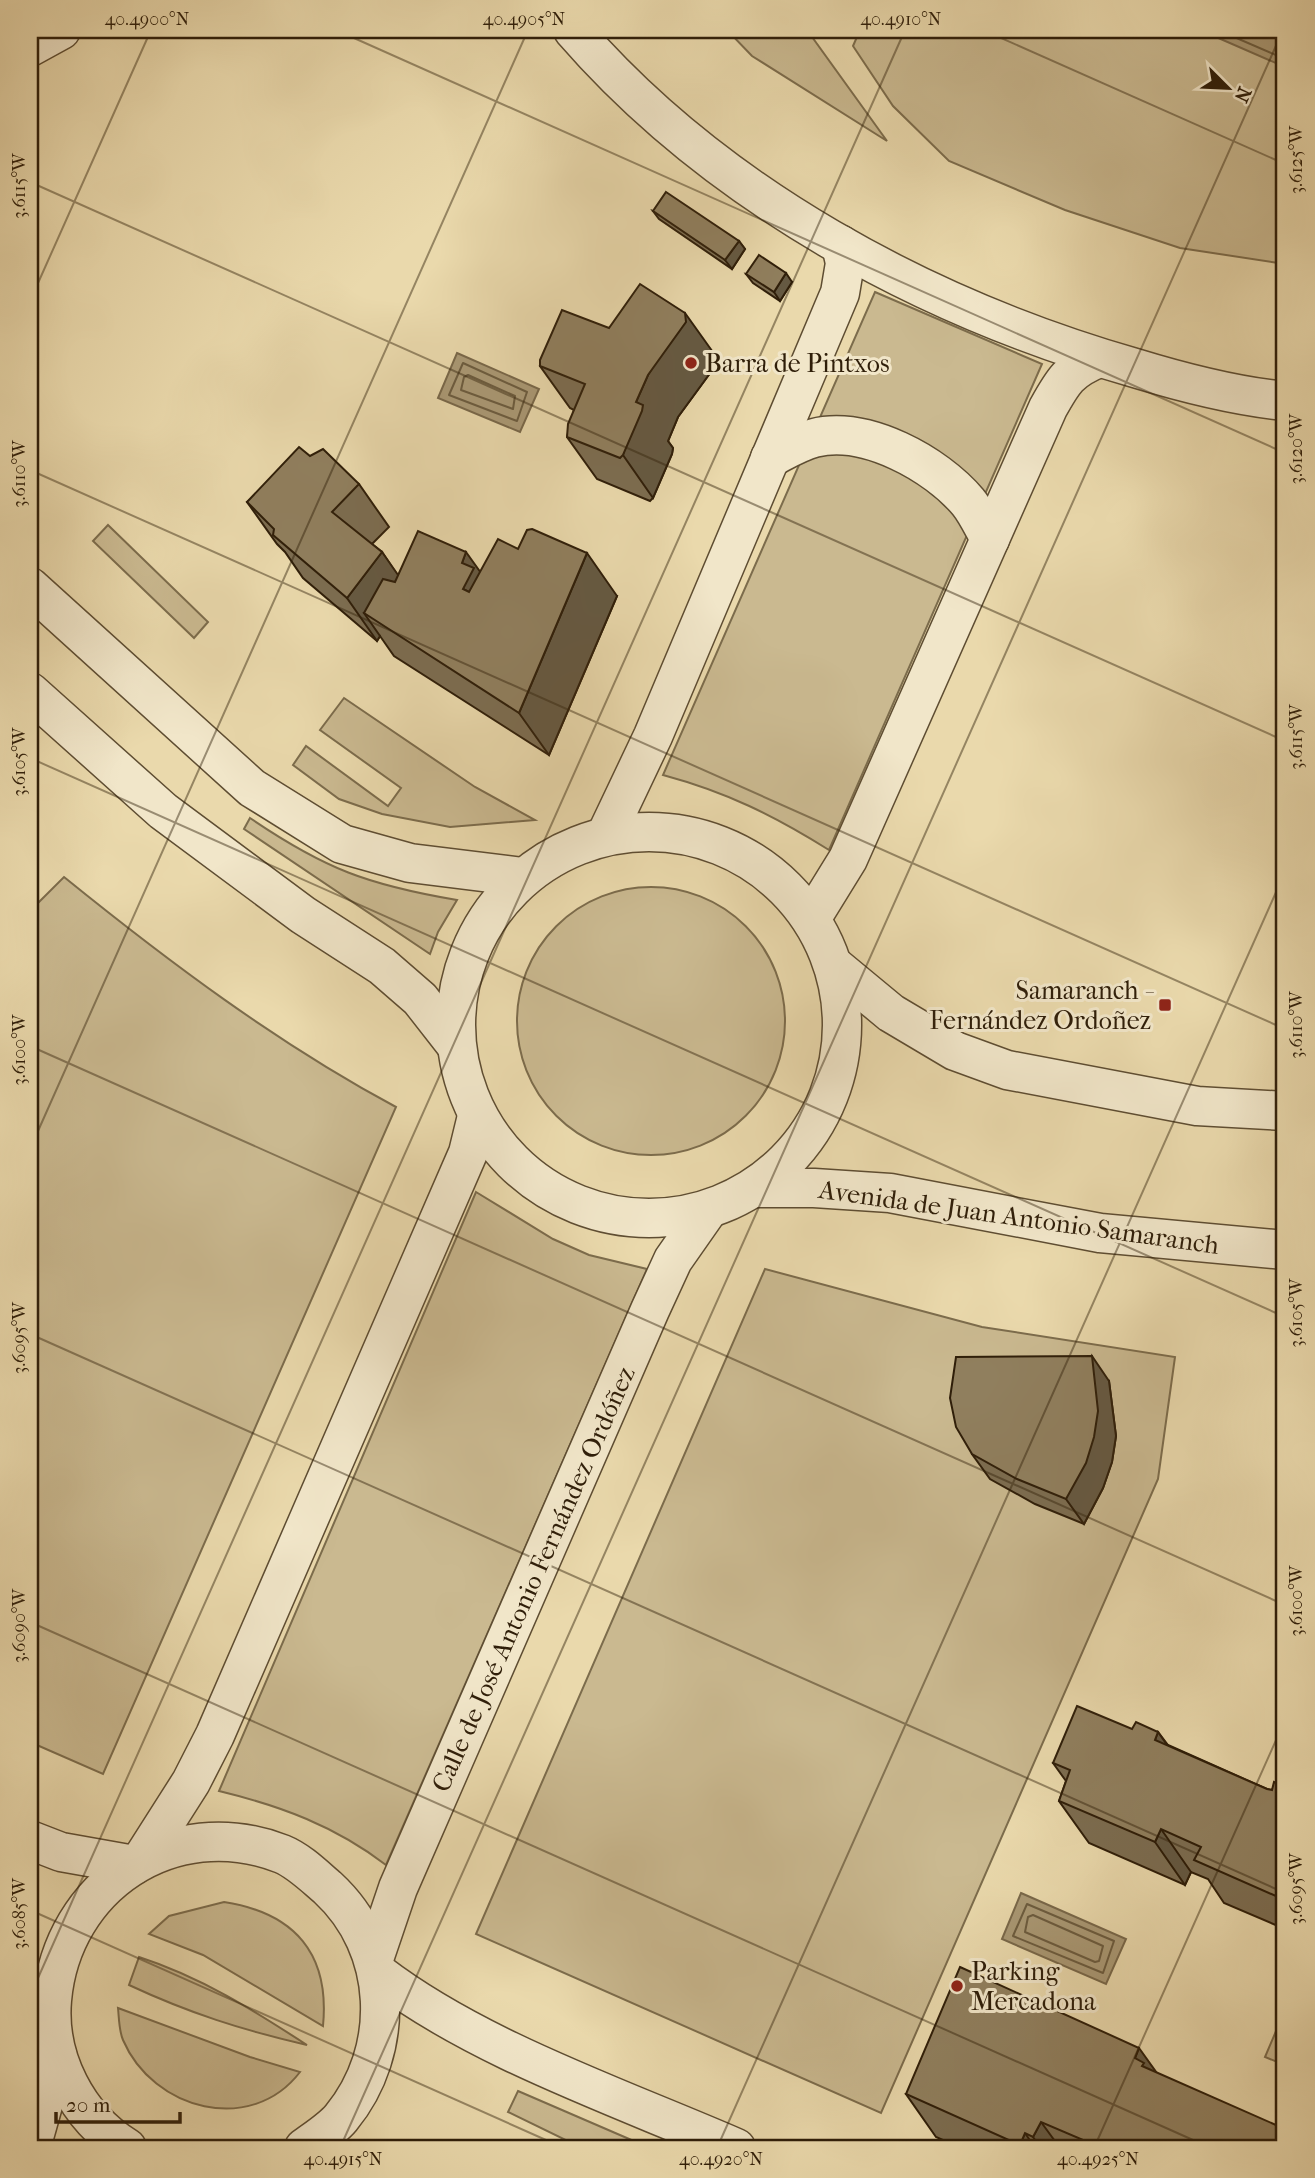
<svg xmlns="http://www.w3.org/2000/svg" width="1315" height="2178" font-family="'IM FELL French Canon',serif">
	<rect width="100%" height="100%" fill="#ead9ac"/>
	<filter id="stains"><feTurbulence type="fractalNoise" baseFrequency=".00286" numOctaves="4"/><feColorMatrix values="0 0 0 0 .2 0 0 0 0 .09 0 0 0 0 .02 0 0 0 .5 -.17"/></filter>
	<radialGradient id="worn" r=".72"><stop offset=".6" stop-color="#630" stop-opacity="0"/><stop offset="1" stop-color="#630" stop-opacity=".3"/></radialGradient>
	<g fill="#cab990" stroke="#7c6c4c" stroke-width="2">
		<path d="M 727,30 L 807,30 L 887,141 L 752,56 Z"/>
		<path d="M 860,30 L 1285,30 L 1285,264 L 1180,248 L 1065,210 L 949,161 L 893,106 L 853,46 Z"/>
		<path d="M 875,292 L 1042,364 L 829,850 C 773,815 726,792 663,775 Z"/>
		<path d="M 108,525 L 208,622 L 194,638 L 93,541 Z"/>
		<path d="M 344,698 L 475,787 L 535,820 L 450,827 L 382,814 L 339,799 L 293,765 L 306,746 L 388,806 L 401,788 L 320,730 Z"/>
		<path d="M 250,818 C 325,869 368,885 457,900 L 438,932 L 430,954 L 244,829 Z"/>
		<path d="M 64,877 C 169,962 277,1043 396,1107 L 103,1774 L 30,1742 L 30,911 Z"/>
		<circle cx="651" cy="1021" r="134"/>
		<path d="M 476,1192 L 553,1239 L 589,1255 L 647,1269 L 386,1865 C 335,1826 281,1806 219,1791 Z"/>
		<path d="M 765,1269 L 982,1327 L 1175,1357 L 1158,1479 L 881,2113 L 476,1934 Z"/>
		<path d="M 224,1902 C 295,1913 330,1954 323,2026 L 203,1955 L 149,1934 L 169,1916 Z"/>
		<path d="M 139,1957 C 201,1977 253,2010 307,2045 C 242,2030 189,2013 129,1985 Z"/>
		<path d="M 118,2008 L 250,2057 L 300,2072 C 251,2136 153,2110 123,2040 C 119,2031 119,2018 118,2008 Z"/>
		<path d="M 1285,2010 L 1285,2065 L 1265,2057 Z"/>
		<path d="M 518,2091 L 650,2148 L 582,2148 L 508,2112 Z"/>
	</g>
	<g fill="#aa9975" stroke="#79684a" stroke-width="2">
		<path d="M 1200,30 L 1285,30 L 1285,67 Z"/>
		<path d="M 457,353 L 539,389 L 520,432 L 438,398 Z"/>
		<path d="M 1021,1893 L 1126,1939 L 1106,1984 L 1002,1939 Z"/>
	</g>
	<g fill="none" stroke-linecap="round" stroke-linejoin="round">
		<g stroke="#6c5c3f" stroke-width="2">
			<path d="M 1218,30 L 1285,59"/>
			<path d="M 463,363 L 527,392 L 517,421 L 449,395 Z"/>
			<path d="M 468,375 L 515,396 L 513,409 L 461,390 L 464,377 Z"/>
			<path d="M 1027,1904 L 1114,1941 L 1103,1973 L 1013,1936 Z"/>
			<path d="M 1033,1915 L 1103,1946 L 1099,1961 L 1095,1962 L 1025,1932 L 1028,1917 Z"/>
		</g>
		<g stroke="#5e4d32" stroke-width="41">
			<g id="minor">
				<path d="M 573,30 C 717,196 926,308 1135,368 C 1184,383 1234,396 1285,401"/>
				<path d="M 30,47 L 61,30"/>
				<path d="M 770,458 C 784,451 799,442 814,438 C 866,425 936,464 968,502 C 977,513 983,527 990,539"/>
				<path d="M 30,587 L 252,788 L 342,844 L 410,863 L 523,877"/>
				<path d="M 30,692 L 163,811 L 303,915 L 382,966 L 420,999 L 456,1045"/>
				<circle cx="649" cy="1025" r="193"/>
				<path d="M 606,835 L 653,736 L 840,293 L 845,263 L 841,245"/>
				<path d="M 811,919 L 848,859 L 1048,408 C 1063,381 1069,370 1099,358"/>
				<path d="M 833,965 L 891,1013 L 955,1051 L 1007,1070 L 1197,1106 L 1285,1111"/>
				<path d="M 754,1188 L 814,1188 L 890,1193 L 1100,1233 L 1285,1250"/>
				<path d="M 30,1840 L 61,1852 L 134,1865"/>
				<path d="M 142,1859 L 191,1782 L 215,1735 L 468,1153 L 477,1116"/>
				<path d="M 375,1956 L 398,1888 L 650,1310 L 673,1260 L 708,1210"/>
				<path d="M 378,1973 C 477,2049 621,2098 736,2148"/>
				<path d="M 31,2148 L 57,2055"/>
				<path d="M 127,2148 C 77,2117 47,2058 52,2000 C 62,1886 172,1811 282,1854 C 299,1861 314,1876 328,1888 C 393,1948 397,2050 341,2118 C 332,2129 316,2139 304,2148"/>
			</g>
		</g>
		<use href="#minor" stroke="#f1e6c9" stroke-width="38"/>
	</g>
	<g fill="#7c6d51" stroke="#2f1e09" stroke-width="2">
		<path d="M 653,211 L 739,241 L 745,249 L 732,269 L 659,219 Z"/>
		<path d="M 746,274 L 792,282 L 780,301 L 753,283 Z"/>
		<path d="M 609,328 L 715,355 L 716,365 L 678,417 L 668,441 L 673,448 L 672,454 L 653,498 L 650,501 L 597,479 L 567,437 L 574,410 L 570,408 L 540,366 Z"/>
		<path d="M 310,456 L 359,484 L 389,527 L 372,544 L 382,552 L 398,576 L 480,572 L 617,596 L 549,755 L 394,656 L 380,636 L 377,641 L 303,578 L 285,552 L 277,544 L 247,502 Z"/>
		<path d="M 1109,1381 L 1116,1436 L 1112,1462 L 1103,1488 L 1084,1524 L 1035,1504 L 990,1479 L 972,1454 Z"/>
		<path d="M 1132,1729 L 1158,1732 L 1168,1745 L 1267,1789 L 1272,1790 L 1285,1787 L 1285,1929 L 1224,1903 L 1208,1879 L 1191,1872 L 1185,1885 L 1089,1843 L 1059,1801 L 1066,1781 L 1053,1763 Z"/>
		<path d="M 1157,2073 L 1285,2148 L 961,2148 L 936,2137 L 906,2094 Z"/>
	</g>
	<g fill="#655942" stroke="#2f1e09" stroke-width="2">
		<path d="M 739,241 L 745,249 L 732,269 L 725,260 Z"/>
		<path d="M 786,273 L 792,282 L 780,301 L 774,292 Z"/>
		<path d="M 685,313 L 715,355 L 716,365 L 678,417 L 668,441 L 673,448 L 672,454 L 653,498 L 623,455 L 636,402 L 648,375 Z"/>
		<path d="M 382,552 L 412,595 L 364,613 L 380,636 L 377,641 L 347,598 Z"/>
		<path d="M 466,552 L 496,594 L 503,610 L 463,589 L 462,563 Z"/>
		<path d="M 587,553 L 617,596 L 549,755 L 519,713 Z"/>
		<path d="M 1092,1356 L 1109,1381 L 1116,1436 L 1112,1462 L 1103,1488 L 1084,1524 L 1066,1499 Z"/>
		<path d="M 1158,1732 L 1188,1775 L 1155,1740 Z"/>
		<path d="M 1161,1829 L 1191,1872 L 1185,1885 L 1155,1842 Z"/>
		<path d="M 1139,2048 L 1169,2090 L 1167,2095 L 1135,2058 Z"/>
		<path d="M 1041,2122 L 1060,2148 L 1041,2148 L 1033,2137 Z"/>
		<path d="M 1025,2133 L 1035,2148 L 1023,2148 L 1020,2145 Z"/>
	</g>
	<g fill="#907f5e" stroke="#2f1e09" stroke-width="2">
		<path d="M 666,192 L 739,241 L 725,260 L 653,211 Z"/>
		<path d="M 759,255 L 786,273 L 774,292 L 746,274 Z"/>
		<path d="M 640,284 L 685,313 L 686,322 L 648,375 L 636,402 L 643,405 L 642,411 L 623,455 L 620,458 L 567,437 L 568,424 L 585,384 L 540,366 L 540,360 L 562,310 L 609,328 Z"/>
		<path d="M 299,447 L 310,456 L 323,449 L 359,484 L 332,512 L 382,552 L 347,598 L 273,535 L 274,529 L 247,502 Z"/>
		<path d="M 532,529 L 587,553 L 519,713 L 364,613 L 383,579 L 395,582 L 418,531 L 466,552 L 462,563 L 474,568 L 463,589 L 469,592 L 498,539 L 518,549 L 527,530 Z"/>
		<path d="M 1280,1341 L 1285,1341 L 1285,1369 L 1282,1369 Z"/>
		<path d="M 1092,1356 L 1098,1411 L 1094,1437 L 1086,1463 L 1066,1499 L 1017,1479 L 972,1454 L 956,1427 L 950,1398 L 956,1357 Z"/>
		<path d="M 1285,1410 L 1285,1428 L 1283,1428 L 1282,1411 Z"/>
		<path d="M 1077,1706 L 1132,1729 L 1136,1722 L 1158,1732 L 1155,1740 L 1267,1789 L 1272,1790 L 1274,1782 L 1285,1787 L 1285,1900 L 1194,1860 L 1201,1847 L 1161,1829 L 1155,1842 L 1059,1801 L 1070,1770 L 1053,1763 Z"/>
		<path d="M 960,1967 L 1139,2048 L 1135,2058 L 1144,2063 L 1142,2066 L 1285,2129 L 1285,2148 L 1094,2148 L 1095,2145 L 1041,2122 L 1033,2137 L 1025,2133 L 1020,2145 L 906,2094 Z"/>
	</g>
	<path fill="none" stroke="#2f1e09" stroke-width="2" stroke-opacity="0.45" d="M 336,30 L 1285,453M 983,30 L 1285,164M 30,182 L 1285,741M 30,301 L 151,30M 30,470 L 1285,1029M 30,758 L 1285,1317M 30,1046 L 1285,1605M 30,1149 L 528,30M 30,1334 L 1285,1893M 30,1622 L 1211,2148M 30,1910 L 564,2148M 30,1996 L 905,30M 340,2148 L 1283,30M 717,2148 L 1285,872M 1094,2148 L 1285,1720"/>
	<g fill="#8f2418" stroke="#f1e6c9" stroke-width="2.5">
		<circle cx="691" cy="363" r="7"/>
		<rect x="1158" y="998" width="14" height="14" rx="3.5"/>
		<circle cx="957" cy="1986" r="7"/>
	</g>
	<g text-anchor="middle" stroke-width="6" stroke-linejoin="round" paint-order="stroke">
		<g font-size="26" fill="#2f1e09" stroke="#f1e6c9" text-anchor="start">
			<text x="705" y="372">Barra de Pintxos</text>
			<text x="1151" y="999" text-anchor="end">Samaranch -<tspan x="1151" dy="30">Fernández Ordoñez</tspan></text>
			<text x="971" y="1980">Parking<tspan x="971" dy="30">Mercadona</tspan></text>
		</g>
		<g font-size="26" fill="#2f1e09" stroke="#f1e6c9">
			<text transform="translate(1019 1217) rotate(8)" y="9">Avenida de Juan Antonio Samaranch</text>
			<text transform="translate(533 1579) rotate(-66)" y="9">Calle de José Antonio Fernández Ordóñez</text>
		</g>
	</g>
	<rect width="1315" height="2178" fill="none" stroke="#ead9ac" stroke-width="77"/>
	<g transform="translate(1228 88) rotate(114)" stroke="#f1e6c9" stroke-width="5" paint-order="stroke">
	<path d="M0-5L12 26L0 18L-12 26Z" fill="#2f1e09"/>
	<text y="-10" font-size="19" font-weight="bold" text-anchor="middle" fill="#2f1e09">N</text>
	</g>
	<path d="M56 2112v10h124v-10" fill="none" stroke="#2f1e09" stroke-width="3.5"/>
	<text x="66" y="2112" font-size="21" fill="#2f1e09" stroke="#f1e6c9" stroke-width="5" paint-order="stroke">20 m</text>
	<rect x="38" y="38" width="1238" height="2102" fill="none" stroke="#2f1e09" stroke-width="2.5"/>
	<g font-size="18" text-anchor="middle" fill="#2f1e09">
		<text x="147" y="25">40.4900°N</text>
		<text x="524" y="25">40.4905°N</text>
		<text x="901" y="25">40.4910°N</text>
		<text transform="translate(1296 160) rotate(-90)" y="6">3.6125°W</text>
		<text transform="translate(19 186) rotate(-90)" y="6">3.6115°W</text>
		<text transform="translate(1296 449) rotate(-90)" y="6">3.6120°W</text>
		<text transform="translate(19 474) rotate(-90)" y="6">3.6110°W</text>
		<text transform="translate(1296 737) rotate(-90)" y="6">3.6115°W</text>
		<text transform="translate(19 762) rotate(-90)" y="6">3.6105°W</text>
		<text transform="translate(1296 1025) rotate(-90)" y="6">3.6110°W</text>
		<text transform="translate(19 1050) rotate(-90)" y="6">3.6100°W</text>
		<text transform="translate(1296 1313) rotate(-90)" y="6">3.6105°W</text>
		<text transform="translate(19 1338) rotate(-90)" y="6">3.6095°W</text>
		<text transform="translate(1296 1601) rotate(-90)" y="6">3.6100°W</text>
		<text transform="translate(19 1626) rotate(-90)" y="6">3.6090°W</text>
		<text transform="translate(1296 1889) rotate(-90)" y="6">3.6095°W</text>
		<text transform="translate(19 1914) rotate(-90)" y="6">3.6085°W</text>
		<text x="343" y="2165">40.4915°N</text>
		<text x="721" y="2165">40.4920°N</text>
		<text x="1098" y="2165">40.4925°N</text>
	</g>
	<rect width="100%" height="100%" filter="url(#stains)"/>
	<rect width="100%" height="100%" fill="url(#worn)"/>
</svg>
